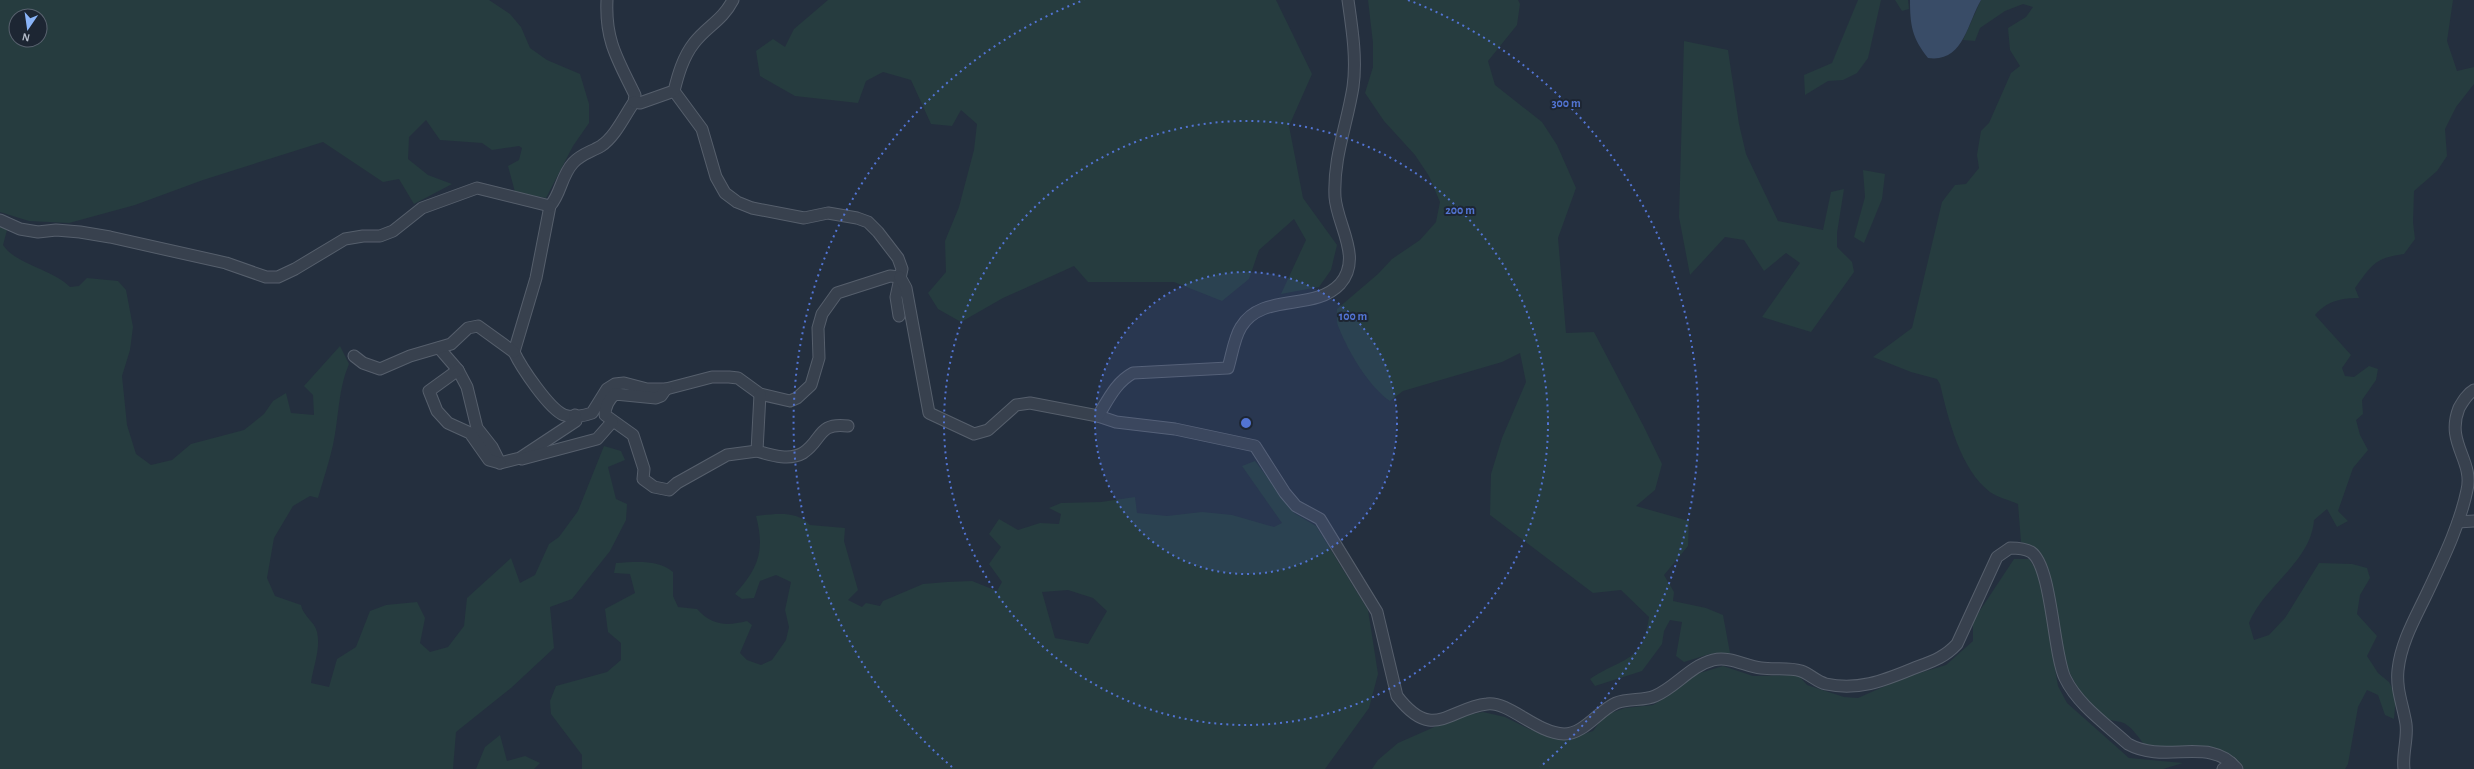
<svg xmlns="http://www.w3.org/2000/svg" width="2474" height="769" font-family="'Alegreya Sans',sans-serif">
	<rect width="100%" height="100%" fill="#242f3e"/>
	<g fill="#263c3f" fill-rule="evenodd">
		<path d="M 0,0 L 489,0 L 510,14 L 521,27 L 530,48 L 547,60 L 580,74 L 589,104 L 589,123 L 573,146 L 546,198 L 515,192 L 508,166 L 519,160 L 522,148 L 519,146 L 492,150 L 482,143 L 440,140 L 426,120 L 409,137 L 408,159 L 428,175 L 452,184 L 414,204 L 399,179 L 383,182 L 323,142 L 203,180 L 135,205 L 69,223 L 29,221 L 0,212 ZM 16,16 L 40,16 L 40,40 L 16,40 Z"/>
		<path d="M 828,0 L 1276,0 L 1312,74 L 1289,126 L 1303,198 L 1337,245 L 1331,270 L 1319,287 L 1281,294 L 1306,240 L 1294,219 L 1259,250 L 1249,279 L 1222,301 L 1174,282 L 1088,282 L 1074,266 L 1003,298 L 961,322 L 938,309 L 928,293 L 946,272 L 945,241 L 959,207 L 974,150 L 977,124 L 961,110 L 952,126 L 931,124 L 911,80 L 883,72 L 866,81 L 858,103 L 795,96 L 760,76 L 756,51 L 773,39 L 785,47 L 794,29 Z"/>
		<path d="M 1368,0 L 1518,0 L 1520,4 L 1517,25 L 1488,61 L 1495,85 L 1542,122 L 1557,145 L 1576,188 L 1558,238 L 1566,333 L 1594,332 L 1644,427 L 1662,464 L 1655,490 L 1636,506 L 1689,521 L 1688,546 L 1664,575 L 1674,592 L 1673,601 L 1706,608 L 1723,615 L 1730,653 L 1710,654 L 1684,662 L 1676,656 L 1682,622 L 1670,620 L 1664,631 L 1662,644 L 1642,671 L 1595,686 L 1590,679 C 1623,657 1643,663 1649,617 L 1621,590 L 1593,593 L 1490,515 L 1491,474 L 1502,438 L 1526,382 L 1520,353 L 1502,362 L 1403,391 L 1390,401 C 1369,387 1348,351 1339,328 C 1336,323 1337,315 1337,309 L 1378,274 L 1392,259 L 1420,240 L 1436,222 L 1440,202 L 1429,176 L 1415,155 L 1384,121 L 1365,93 L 1373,67 L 1373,43 Z"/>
		<path d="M 1858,0 L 1881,0 L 1868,58 L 1857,73 L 1843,80 L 1828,81 L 1805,95 L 1804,75 L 1832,63 Z"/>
		<path d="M 1895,0 L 1908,0 L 1909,9 L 1902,11 Z"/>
		<path d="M 1981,0 L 2453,0 L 2447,41 L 2457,71 L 2474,67 L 2474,84 L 2456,107 L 2445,129 L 2447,156 L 2437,171 L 2414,191 L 2413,222 L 2415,239 L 2404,254 C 2374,258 2372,265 2355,288 L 2359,298 C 2341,298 2327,301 2315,315 L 2351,355 L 2342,368 L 2345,376 L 2354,377 L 2369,366 L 2378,369 L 2376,380 L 2362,400 L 2363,414 L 2356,420 L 2360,435 L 2368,450 L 2353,468 L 2338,511 L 2348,521 L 2337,527 L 2327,509 L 2314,520 C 2311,562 2264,586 2249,623 L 2254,640 L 2269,635 L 2285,618 L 2319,563 L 2352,564 L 2367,568 L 2370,578 L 2360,595 L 2357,614 L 2377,636 L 2367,656 L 2378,673 L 2389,682 L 2396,696 L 2394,719 L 2385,715 L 2378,695 L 2367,690 L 2358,707 L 2348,764 L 2345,769 L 2244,769 L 2240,763 L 2224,754 L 2145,746 C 2139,738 2131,725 2121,722 C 2117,721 2110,721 2106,718 C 2086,704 2074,684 2065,662 L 2049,570 C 2043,554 2037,548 2021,542 L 2018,504 C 2009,500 1997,497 1990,492 C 1960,469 1948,418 1940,384 L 1937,379 L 1911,372 L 1873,357 L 1912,328 L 1942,202 L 1955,185 L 1966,184 L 1979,168 L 1977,155 L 1981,131 L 1989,123 L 2011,73 L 2020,66 L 2010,50 L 2008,28 L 2026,17 L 2033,7 L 2023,4 L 2005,11 L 1980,28 L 1975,41 L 1963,40 Z"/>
		<path d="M 1684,41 L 1728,50 L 1739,124 L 1746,154 L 1778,221 L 1823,230 L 1831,192 L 1844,189 L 1837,233 L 1837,247 L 1852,262 L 1854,272 L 1811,332 L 1762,317 L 1800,263 L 1786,253 L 1764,271 L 1744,240 L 1725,237 L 1690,275 L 1679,217 Z"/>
		<path d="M 1863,170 L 1885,174 L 1882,199 L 1864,243 L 1854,237 L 1865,197 Z"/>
		<path d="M 0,226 L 7,230 L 3,245 C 15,264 52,269 70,287 L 79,286 L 87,278 L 118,281 L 126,290 L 133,327 L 130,350 L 122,376 L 127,425 L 136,454 L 151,465 L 172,460 L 191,444 L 244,430 L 264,414 L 273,401 L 286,393 L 291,413 L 314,415 L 313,395 L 304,386 L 340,346 L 349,364 C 338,389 339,417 333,445 C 329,463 323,480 318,498 L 310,496 L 293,506 L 274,538 L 267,578 L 275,596 L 301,605 C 303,616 315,622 317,632 C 321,649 313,667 311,683 L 329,687 L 337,659 L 356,647 L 370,611 L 386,605 L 417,602 L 425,618 L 420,643 L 430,652 L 448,647 L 464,626 L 467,598 L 511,558 L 520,583 L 535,575 L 549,544 L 559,537 L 578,511 L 604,446 L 621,451 L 625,460 L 608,467 L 616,499 L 627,504 L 626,520 L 610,551 L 572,599 L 550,607 L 554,648 L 511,688 L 456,732 L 453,769 L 0,769 Z"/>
		<path d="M 1255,461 L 1294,513 L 1316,526 L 1368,610 L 1378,674 L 1369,708 L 1325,769 L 582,769 L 582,755 L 551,714 L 550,701 L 556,686 L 607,672 L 621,660 L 621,643 L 608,632 L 605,609 L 635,593 L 630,574 L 614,573 L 616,563 C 635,562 658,559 673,572 L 673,596 L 678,607 L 697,609 C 712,626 727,626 747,621 L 752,625 L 740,653 L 747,660 L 761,665 L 772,660 L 786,640 L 789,627 L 785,610 L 791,582 L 776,575 L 760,581 L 754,598 L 742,599 L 735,594 C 759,568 765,550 756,516 C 774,514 797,510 810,525 L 845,528 L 844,541 L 858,590 L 848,600 L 862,607 L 866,603 L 880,606 L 883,601 L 923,584 L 947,582 L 972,581 L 997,591 L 1002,582 L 989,564 L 1001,547 L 989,534 L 999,519 L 1018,530 L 1040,523 L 1059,524 L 1061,514 L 1049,508 L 1061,503 L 1101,502 L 1135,497 L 1137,513 L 1167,516 L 1202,512 L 1232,515 L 1274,527 L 1282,523 L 1242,466 ZM 1068,590 L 1093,598 L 1107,611 L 1088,644 L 1055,638 L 1042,592 Z"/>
		<path d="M 2014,559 L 2029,559 L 2039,574 L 2058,686 L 2067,703 L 2129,758 L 2183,763 L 2163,769 L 1372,769 L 1378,760 L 1398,743 L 1457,717 L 1483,712 L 1505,717 L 1529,729 L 1555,738 L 1572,738 L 1593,731 L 1605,715 L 1625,708 L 1653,705 L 1671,694 L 1690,676 L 1723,666 L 1753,676 L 1798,675 L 1807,685 L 1844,697 L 1858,698 L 1903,678 L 1946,665 L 1973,641 L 1973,621 Z"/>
		<path d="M 500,735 L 507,761 L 525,756 L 540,763 L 534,769 L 476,769 L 485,747 Z"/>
	</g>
	<path fill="#394c67" d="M 1910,0 L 1981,0 C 1967,24 1963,63 1928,58 C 1912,38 1910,25 1910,0 Z"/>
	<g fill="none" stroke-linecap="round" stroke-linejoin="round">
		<g stroke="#565f6c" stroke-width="13">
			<g id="street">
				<path d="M 607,0 C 605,41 618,60 635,95 L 634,102 C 625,115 615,137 601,146 C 591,152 581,154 573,163 C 561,176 561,194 550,206 L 536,278 L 514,352 C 521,367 549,409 564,415 C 572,418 584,416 592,413 L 607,389 L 615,384 L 624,383 L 647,389 L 666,389 L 712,377 L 729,377 L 738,378 L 760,394 L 790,401 L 797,398 L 811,385 L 819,358 L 818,328 L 822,314 L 837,293 L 890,276 L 900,277"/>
				<path d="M 674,91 L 702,129 L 716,177 L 725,193 L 737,202 L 752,208 L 804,218 L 828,213 L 857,218 L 868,222 L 878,232 L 898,258 L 902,269 L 896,297 L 899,316"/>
				<path d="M 634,102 L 640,103 L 674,91 C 678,75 683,57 694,43 C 707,26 722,21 733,0"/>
				<path d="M 0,220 L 20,229 L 38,232 L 56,230 L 80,232 L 110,237 L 226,263 L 266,277 L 278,277 L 295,269 L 345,239 L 363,236 L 380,236 L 393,231 L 422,208 L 477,188 L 550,206"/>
				<path d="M 900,277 L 906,288 L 929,413 L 974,434 L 988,430 L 1016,405 L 1030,403 L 1098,416 L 1116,422 L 1175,429 L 1255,446 L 1285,493 L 1296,506 L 1320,519 L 1377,612 L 1397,696 C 1433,743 1449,708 1487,704 C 1509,701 1536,733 1564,734 C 1584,734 1598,711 1616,703 C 1628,698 1644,701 1655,696 C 1676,687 1690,666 1713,660 C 1730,656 1745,666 1761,668 C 1775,670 1788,667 1801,671 C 1810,674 1817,682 1826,684 C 1857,691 1883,681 1912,669 C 1930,662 1943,659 1957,644 L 1997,557 L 2010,548 C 2016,548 2026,549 2031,552 C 2052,566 2053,653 2065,678 C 2078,705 2106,724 2128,744 C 2166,765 2210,735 2237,769"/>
				<path d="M 439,348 L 458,370 L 467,387 L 477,428 L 492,447 L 500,463 L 520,458 L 576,421 L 575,415"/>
				<path d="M 354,356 L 363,363 L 380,369 L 410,356 L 451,344 L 468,328 L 478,326 L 514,352"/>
				<path d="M 458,370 L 429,391 L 437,411 L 448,423 L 470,433 L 489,460 L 500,463"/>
				<path d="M 666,389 L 661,396 L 656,398 L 615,394 C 608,400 605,406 605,415 L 633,435 L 644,469 L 643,479 L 654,487 L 669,490 L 677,483 L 727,455 L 757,451"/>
				<path d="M 760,394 L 757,451 C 771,455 789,461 803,453 C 823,440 817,422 848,426"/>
				<path d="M 1098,416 C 1108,400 1116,382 1133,373 L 1228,368 C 1232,355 1234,338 1241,327 C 1262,292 1314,312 1340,284 C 1363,258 1337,225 1335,197 C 1333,158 1347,125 1353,87 C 1357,59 1352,28 1348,0"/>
				<path d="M 522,459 L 597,439 L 612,422"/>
				<path d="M 2458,522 L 2474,521"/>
				<path d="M 2223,769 L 2231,763"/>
				<path d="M 2404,769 C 2402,754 2408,739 2406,724 C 2403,705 2396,690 2398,670 C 2401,641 2417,615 2429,589 C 2444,557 2460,524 2467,490 C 2474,460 2445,443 2459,408 C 2463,401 2467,394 2474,390"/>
			</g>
		</g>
		<use href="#street" stroke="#38414e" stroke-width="11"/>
	</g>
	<circle cx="1246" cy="423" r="151" fill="#5274d3" fill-opacity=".12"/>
	<g fill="none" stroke="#5274d3" stroke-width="2" stroke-dasharray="2 4">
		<circle cx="1246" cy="423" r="151"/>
		<circle cx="1246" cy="423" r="302"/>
		<path d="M952 767A453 453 0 0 1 1084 0M1408 0A453 453 0 0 1 1540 767"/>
	</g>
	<circle cx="1246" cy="423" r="6" fill="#5274d3" stroke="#1d2633" stroke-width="2"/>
	<g font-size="12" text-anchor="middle" font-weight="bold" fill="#5274d3" stroke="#1d2633" stroke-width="4" stroke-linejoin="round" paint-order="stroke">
		<text x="1566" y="107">300 m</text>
		<text x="1460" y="214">200 m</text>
		<text x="1353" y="320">100 m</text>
	</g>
	<g transform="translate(28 28) rotate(193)"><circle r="19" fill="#1d2633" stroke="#59626f"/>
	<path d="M0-3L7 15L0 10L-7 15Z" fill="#8ab4f8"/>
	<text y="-6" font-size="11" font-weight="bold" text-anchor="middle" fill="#b4bcc9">N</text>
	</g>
</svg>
